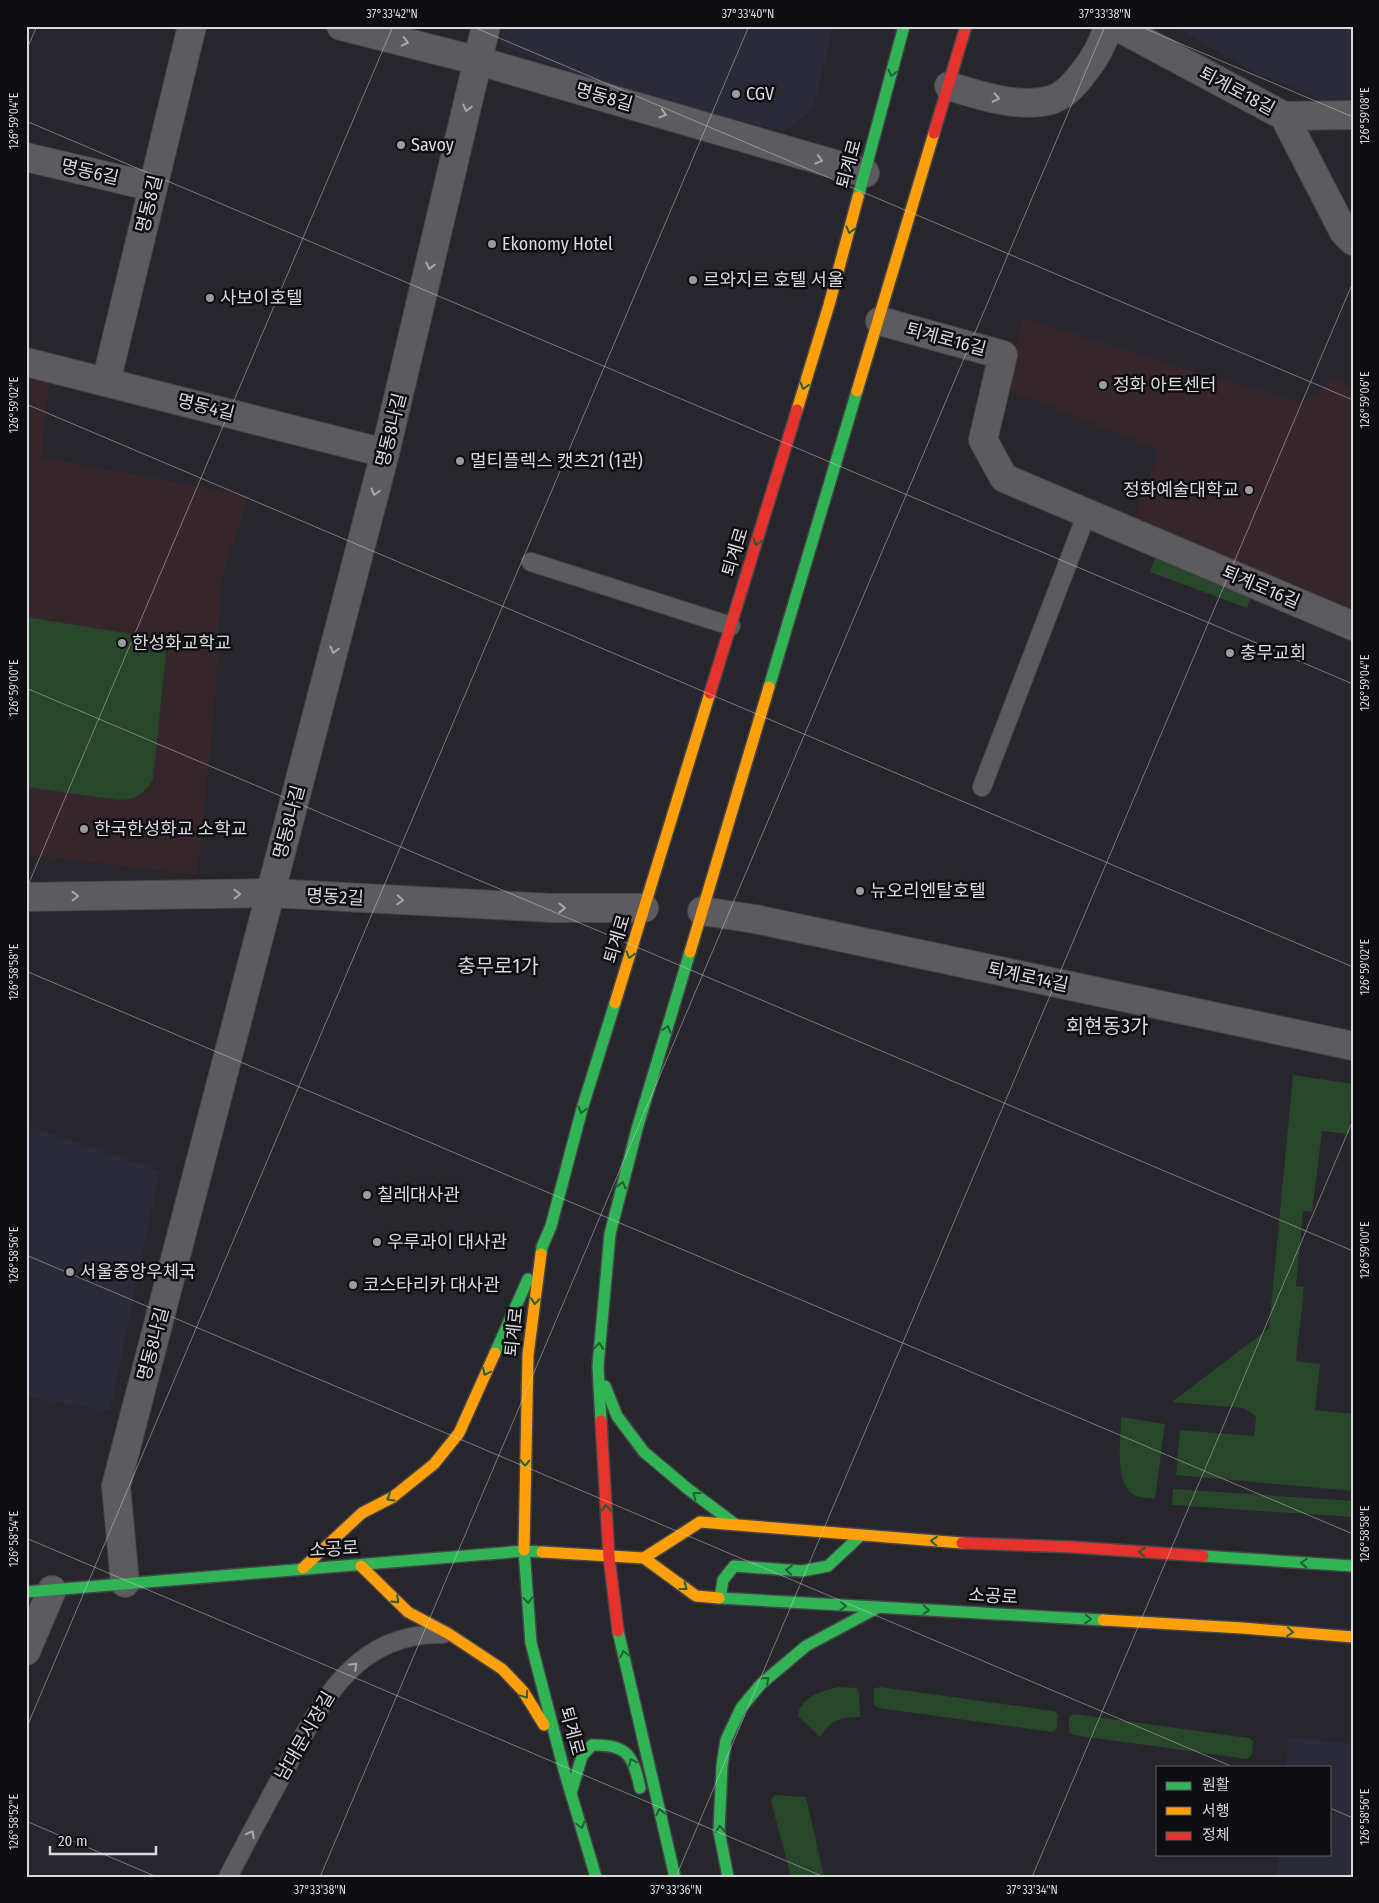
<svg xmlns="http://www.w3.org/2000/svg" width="1379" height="1903" font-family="'Fira Sans Condensed','Noto Sans KR',sans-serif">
	<rect width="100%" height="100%" fill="#26262c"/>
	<g fill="#2a2a39">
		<path d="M 504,26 L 834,26 L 813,109 L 784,132 L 600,83 L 500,45 Z"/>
		<path d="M 1173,26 L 1353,26 L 1353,100 L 1325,101 L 1254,72 Z"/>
		<path d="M 26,1125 L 160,1171 L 110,1411 L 26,1397 Z"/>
		<path d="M 1289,1737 L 1353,1744 L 1353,1877 L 1277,1877 L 1279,1854 L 1330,1854 L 1330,1767 L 1286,1767 Z"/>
	</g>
	<g fill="#36262b">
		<path d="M 1024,318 L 1175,366 L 1301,402 L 1338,379 L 1353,389 L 1353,626 L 1128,531 L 1160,450 L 1002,387 Z"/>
		<path d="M 26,366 L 50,372 L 41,457 L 249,496 L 227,560 L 221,584 L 215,703 L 197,875 L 26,854 Z"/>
	</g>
	<g fill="#27462a">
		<path d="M 1155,558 L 1252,595 L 1247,608 L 1150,572 Z"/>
		<path d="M 26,617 L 144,636 L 160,643 L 166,653 L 153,780 C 142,795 137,799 119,800 L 26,787 Z"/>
		<path d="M 1293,1075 L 1353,1084 L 1349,1134 L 1322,1131 L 1312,1212 L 1303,1211 L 1296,1286 L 1304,1287 L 1296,1361 L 1320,1364 L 1315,1410 L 1353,1414 L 1353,1491 L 1176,1475 L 1180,1430 L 1254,1436 L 1256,1416 L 1243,1408 L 1172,1402 L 1269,1328 Z"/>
		<path d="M 1121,1417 L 1165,1424 L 1155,1499 C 1147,1498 1135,1498 1129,1491 C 1115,1476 1121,1437 1121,1417 Z"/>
		<path d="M 1173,1489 L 1353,1501 L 1353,1517 L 1172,1505 Z"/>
		<path d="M 839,1687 L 857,1688 L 859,1692 L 860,1717 C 840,1717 831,1720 820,1737 L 798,1716 C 800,1697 823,1690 839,1687 Z"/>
		<path d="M 880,1687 L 1054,1711 L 1058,1714 L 1057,1728 L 1053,1732 L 878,1708 L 874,1705 L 874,1689 Z"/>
		<path d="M 1075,1714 L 1249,1738 L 1253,1741 L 1252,1755 L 1247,1759 L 1073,1735 L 1069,1732 L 1069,1716 Z"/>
		<path d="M 774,1795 L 806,1797 L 824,1877 L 791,1877 L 771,1801 Z"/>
	</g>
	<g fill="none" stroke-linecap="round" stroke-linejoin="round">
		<g stroke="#444449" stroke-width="20">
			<g id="lane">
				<path d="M 531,562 L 731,626"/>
				<path d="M 982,787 L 1087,513"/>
				<path d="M 228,1877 C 246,1842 265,1807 284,1772 C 320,1704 354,1632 443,1634"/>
			</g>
		</g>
		<g stroke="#444449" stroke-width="30">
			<g id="street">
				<path d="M 341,26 L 479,61 L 865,173"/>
				<path d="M 1116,26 L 1284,116 L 1344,232 L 1353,241"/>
				<path d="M 949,86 C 978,95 1020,109 1051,100 C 1064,96 1075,84 1083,73 C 1095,59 1103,44 1108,26"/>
				<path d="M 1284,116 L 1353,115"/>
				<path d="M 26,157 L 153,187"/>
				<path d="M 880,321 L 1003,355 L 983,440 L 1004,478 L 1353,626"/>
				<path d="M 26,362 L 385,453"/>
				<path d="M 106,382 L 192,26"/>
				<path d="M 26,897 L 270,893 L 552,908 L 644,908"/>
				<path d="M 702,911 L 755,919 L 1353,1046"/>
				<path d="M 125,1583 L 116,1486 L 385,453 L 486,26"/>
				<path d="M 26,1651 L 52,1590"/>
			</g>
		</g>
		<g stroke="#444449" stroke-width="14">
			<g id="fast">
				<path d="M 858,197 L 904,26"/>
				<path d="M 769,687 L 857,391"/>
				<path d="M 541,1254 L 542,1247 L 551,1226 L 582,1109 L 615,1003"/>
				<path d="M 495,1353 L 528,1279"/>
				<path d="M 605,1386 L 617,1416 L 644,1452 L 688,1489 L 735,1524"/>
				<path d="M 601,1421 L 598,1366 L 610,1234 L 637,1129 L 690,952"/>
				<path d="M 524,1550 L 531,1643 L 564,1770 L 596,1877"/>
				<path d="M 1203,1556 L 1353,1566"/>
				<path d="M 26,1592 L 524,1551 L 542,1552"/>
				<path d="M 719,1598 L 1103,1620"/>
				<path d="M 720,1598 L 723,1580 L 734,1566 L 802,1571 L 828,1566 L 860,1536"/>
				<path d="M 618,1631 L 675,1877"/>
				<path d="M 571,1793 L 582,1756 L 592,1745 C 628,1744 633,1756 640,1788"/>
				<path d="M 728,1877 L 719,1831 L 722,1766 L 726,1740 L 741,1708 L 761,1684 L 806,1646 L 877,1608"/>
			</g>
		</g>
		<g stroke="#444449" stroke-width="14">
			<g id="slow">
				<path d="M 857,391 L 934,133"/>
				<path d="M 797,410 L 829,305 L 858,197"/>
				<path d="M 690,952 L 769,687"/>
				<path d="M 615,1003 L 710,693"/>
				<path d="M 524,1550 L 528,1355 L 541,1254"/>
				<path d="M 542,1552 L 644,1558 L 696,1596 L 719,1598"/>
				<path d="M 644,1558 L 700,1522 L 962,1543"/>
				<path d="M 361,1566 L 408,1612 L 449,1634 L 502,1669 L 523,1691 L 544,1725"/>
				<path d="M 303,1568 L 362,1513 L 393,1497 L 434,1464 L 459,1433 L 495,1353"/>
				<path d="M 1103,1620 L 1242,1628 L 1353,1637"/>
			</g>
		</g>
		<g stroke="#444449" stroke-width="14">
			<g id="jam">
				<path d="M 934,133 L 966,26"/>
				<path d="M 710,693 L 797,410"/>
				<path d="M 601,1421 L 609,1557 L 618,1631"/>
				<path d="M 962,1543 L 1072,1547 L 1203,1556"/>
			</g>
		</g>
		<use href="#lane" stroke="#5c5c60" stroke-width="18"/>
		<use href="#street" stroke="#5c5c60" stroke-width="28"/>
		<use href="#fast" stroke="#30b455" stroke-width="11"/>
		<use href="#slow" stroke="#ff9f0a" stroke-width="11"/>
		<use href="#jam" stroke="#e5322d" stroke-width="11"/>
	</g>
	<defs><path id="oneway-chevron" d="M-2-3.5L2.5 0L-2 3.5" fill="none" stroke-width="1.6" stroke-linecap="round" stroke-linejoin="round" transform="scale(1.25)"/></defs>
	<g stroke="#a7a7ad">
		<use href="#oneway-chevron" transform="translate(405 42) rotate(14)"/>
		<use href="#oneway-chevron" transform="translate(996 98) rotate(12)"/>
		<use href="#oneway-chevron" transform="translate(467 108) rotate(103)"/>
		<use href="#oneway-chevron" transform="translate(663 114) rotate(16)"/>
		<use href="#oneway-chevron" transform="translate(819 160) rotate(16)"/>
		<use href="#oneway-chevron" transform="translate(430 266) rotate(103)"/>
		<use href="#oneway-chevron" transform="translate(375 492) rotate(105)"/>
		<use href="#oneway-chevron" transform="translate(334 650) rotate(105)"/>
		<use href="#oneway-chevron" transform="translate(237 894) rotate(-1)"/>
		<use href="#oneway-chevron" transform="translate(75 896) rotate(-1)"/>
		<use href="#oneway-chevron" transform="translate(400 900) rotate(3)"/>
		<use href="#oneway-chevron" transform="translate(562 908)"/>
		<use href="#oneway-chevron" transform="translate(354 1666) rotate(-45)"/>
		<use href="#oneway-chevron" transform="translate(251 1834) rotate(-62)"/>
	</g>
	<g stroke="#1f6134">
		<use href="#oneway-chevron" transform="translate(892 73) rotate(105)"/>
		<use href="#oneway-chevron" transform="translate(850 230) rotate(105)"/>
		<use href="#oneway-chevron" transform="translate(804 386) rotate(107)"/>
		<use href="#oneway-chevron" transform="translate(757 542) rotate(107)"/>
		<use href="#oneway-chevron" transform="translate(630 955) rotate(107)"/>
		<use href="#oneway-chevron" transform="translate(667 1029) rotate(-73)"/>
		<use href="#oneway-chevron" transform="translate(582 1110) rotate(106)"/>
		<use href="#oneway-chevron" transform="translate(622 1185) rotate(-76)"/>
		<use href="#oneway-chevron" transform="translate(535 1301) rotate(97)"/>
		<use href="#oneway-chevron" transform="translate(599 1346) rotate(-85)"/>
		<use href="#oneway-chevron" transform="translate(486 1372) rotate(115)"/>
		<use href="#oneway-chevron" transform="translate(525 1463) rotate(91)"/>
		<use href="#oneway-chevron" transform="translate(696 1495) rotate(-144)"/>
		<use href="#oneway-chevron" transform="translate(390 1498) rotate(149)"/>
		<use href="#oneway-chevron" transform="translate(606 1508) rotate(-93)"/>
		<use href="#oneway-chevron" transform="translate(934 1541) rotate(-176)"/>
		<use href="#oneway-chevron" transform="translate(1142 1552) rotate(-176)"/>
		<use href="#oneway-chevron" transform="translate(1304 1563) rotate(-176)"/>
		<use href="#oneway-chevron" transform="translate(789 1570) rotate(-176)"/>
		<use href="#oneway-chevron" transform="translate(684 1587) rotate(37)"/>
		<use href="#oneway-chevron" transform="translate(396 1600) rotate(44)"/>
		<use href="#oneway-chevron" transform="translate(528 1600) rotate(86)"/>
		<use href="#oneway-chevron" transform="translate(843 1606) rotate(4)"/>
		<use href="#oneway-chevron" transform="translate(926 1610) rotate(3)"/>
		<use href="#oneway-chevron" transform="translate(1088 1619) rotate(3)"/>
		<use href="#oneway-chevron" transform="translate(1290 1632) rotate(5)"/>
		<use href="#oneway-chevron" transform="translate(624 1654) rotate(-103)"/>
		<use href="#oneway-chevron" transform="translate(766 1680) rotate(-42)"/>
		<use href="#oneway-chevron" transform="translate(525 1695) rotate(56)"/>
		<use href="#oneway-chevron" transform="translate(632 1762) rotate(-115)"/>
		<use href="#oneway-chevron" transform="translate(660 1812) rotate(-103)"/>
		<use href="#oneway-chevron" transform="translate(581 1825) rotate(74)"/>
		<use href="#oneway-chevron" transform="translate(720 1829) rotate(-93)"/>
	</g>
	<path fill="none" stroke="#d9d9e0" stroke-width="1" stroke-opacity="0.45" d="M 471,26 L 1353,400M 1139,26 L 1353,117M 26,51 L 37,26M 26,121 L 1353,684M 26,404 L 1353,967M 26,688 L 1353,1251M 26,890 L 393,26M 26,971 L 1353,1534M 26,1255 L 1233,1767M 26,1538 L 824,1877M 26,1729 L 749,26M 1330,1808 L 1353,1818M 26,1821 L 157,1877M 320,1877 L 1105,26M 676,1877 L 1353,282M 1032,1877 L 1353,1120"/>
	<g fill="#9a9aa1" stroke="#0e0e12" stroke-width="2">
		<circle cx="736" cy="94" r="5"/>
		<circle cx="401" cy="145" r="5"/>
		<circle cx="492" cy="244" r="5"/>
		<circle cx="693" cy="280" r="5"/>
		<circle cx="210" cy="298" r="5"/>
		<circle cx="1103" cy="385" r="5"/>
		<circle cx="460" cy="461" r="5"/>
		<circle cx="1249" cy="490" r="5"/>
		<circle cx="122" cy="643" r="5"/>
		<circle cx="1230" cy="653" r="5"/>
		<circle cx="84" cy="829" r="5"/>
		<circle cx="860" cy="891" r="5"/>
		<circle cx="367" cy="1195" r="5"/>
		<circle cx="377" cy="1242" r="5"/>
		<circle cx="70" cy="1272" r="5"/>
		<circle cx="353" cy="1285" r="5"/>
	</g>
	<g text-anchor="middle" stroke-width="5" stroke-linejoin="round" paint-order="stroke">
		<g font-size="18" fill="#d9d9e0" stroke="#0e0e12">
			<text transform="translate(1237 91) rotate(28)" y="6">퇴계로18길</text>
			<text transform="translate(604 97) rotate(16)" y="6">명동8길</text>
			<text transform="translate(849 164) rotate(-75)" y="6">퇴계로</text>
			<text transform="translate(90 172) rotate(13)" y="6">명동6길</text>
			<text transform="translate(149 204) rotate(-76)" y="6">명동8길</text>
			<text transform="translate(946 339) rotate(15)" y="6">퇴계로16길</text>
			<text transform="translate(206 407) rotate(14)" y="6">명동4길</text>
			<text transform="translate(391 430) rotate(-76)" y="6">명동8나길</text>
			<text transform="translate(735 552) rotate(-73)" y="6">퇴계로</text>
			<text transform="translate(1261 587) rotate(23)" y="6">퇴계로16길</text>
			<text transform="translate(289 822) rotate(-75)" y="6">명동8나길</text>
			<text transform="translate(335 897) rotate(3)" y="6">명동2길</text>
			<text transform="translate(617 939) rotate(-73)" y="6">퇴계로</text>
			<text transform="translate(1028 977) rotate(12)" y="6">퇴계로14길</text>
			<text transform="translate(514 1332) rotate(-84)" y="6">퇴계로</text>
			<text transform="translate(153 1344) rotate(-75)" y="6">명동8나길</text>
			<text transform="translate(334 1549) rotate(-3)" y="6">소공로</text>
			<text transform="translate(993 1596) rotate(3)" y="6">소공로</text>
			<text transform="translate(572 1731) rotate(75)" y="6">퇴계로</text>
			<text transform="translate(305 1736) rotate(-60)" y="6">남대문시장길</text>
		</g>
		<g font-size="18" fill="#d9d9e0" stroke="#0e0e12" text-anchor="start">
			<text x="746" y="100">CGV</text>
			<text x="411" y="151">Savoy</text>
			<text x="502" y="250">Ekonomy Hotel</text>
			<text x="703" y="286">르와지르 호텔 서울</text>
			<text x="220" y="304">사보이호텔</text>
			<text x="1113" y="391">정화 아트센터</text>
			<text x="470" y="467">멀티플렉스 캣츠21 (1관)</text>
			<text x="1239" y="496" text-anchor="end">정화예술대학교</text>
			<text x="132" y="649">한성화교학교</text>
			<text x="1240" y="659">충무교회</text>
			<text x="94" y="835">한국한성화교 소학교</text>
			<text x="870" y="897">뉴오리엔탈호텔</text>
			<text x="377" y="1201">칠레대사관</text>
			<text x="387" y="1248">우루과이 대사관</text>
			<text x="80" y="1278">서울중앙우체국</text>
			<text x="363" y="1291">코스타리카 대사관</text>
		</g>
		<g font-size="20" fill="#d9d9e0" stroke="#0e0e12">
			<text x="498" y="973">충무로1가</text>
			<text x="1107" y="1033">회현동3가</text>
		</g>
	</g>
	<rect width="1379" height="1903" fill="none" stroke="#0e0e12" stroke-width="55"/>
	<rect x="1156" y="1766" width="175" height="90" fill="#0e0e12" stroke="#5f5f64"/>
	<rect x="1166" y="1782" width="25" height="8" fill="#30b455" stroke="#5f5f64"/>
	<text x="1202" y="1790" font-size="15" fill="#d9d9e0">원활</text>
	<rect x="1166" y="1807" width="25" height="8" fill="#ff9f0a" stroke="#5f5f64"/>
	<text x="1202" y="1816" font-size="15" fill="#d9d9e0">서행</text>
	<rect x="1166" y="1832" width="25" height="8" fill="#e5322d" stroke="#5f5f64"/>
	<text x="1202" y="1840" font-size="15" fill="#d9d9e0">정체</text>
	<path d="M50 1846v8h106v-8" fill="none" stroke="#d9d9e0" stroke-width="2.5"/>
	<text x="58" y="1846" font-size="15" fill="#d9d9e0" stroke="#0e0e12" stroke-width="4" paint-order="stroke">20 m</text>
	<rect x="28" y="28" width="1324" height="1848" fill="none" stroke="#d9d9e0" stroke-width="2"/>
	<g font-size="12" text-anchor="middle" fill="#d9d9e0">
		<text x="392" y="18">37°33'42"N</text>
		<text x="748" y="18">37°33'40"N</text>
		<text x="1105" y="18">37°33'38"N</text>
		<text transform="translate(1365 116) rotate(-90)" y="4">126°59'08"E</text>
		<text transform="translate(14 121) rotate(-90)" y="4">126°59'04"E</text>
		<text transform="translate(1365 400) rotate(-90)" y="4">126°59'06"E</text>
		<text transform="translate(14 405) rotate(-90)" y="4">126°59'02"E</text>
		<text transform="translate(1365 683) rotate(-90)" y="4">126°59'04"E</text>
		<text transform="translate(14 688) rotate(-90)" y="4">126°59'00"E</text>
		<text transform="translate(1365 967) rotate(-90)" y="4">126°59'02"E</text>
		<text transform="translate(14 972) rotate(-90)" y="4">126°58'58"E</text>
		<text transform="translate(1365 1250) rotate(-90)" y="4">126°59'00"E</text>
		<text transform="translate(14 1255) rotate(-90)" y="4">126°58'56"E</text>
		<text transform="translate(1365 1534) rotate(-90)" y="4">126°58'58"E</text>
		<text transform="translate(14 1539) rotate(-90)" y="4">126°58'54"E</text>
		<text transform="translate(1365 1817) rotate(-90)" y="4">126°58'56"E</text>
		<text transform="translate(14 1822) rotate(-90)" y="4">126°58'52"E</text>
		<text x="320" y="1894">37°33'38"N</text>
		<text x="676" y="1894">37°33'36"N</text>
		<text x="1032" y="1894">37°33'34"N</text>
	</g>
</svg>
